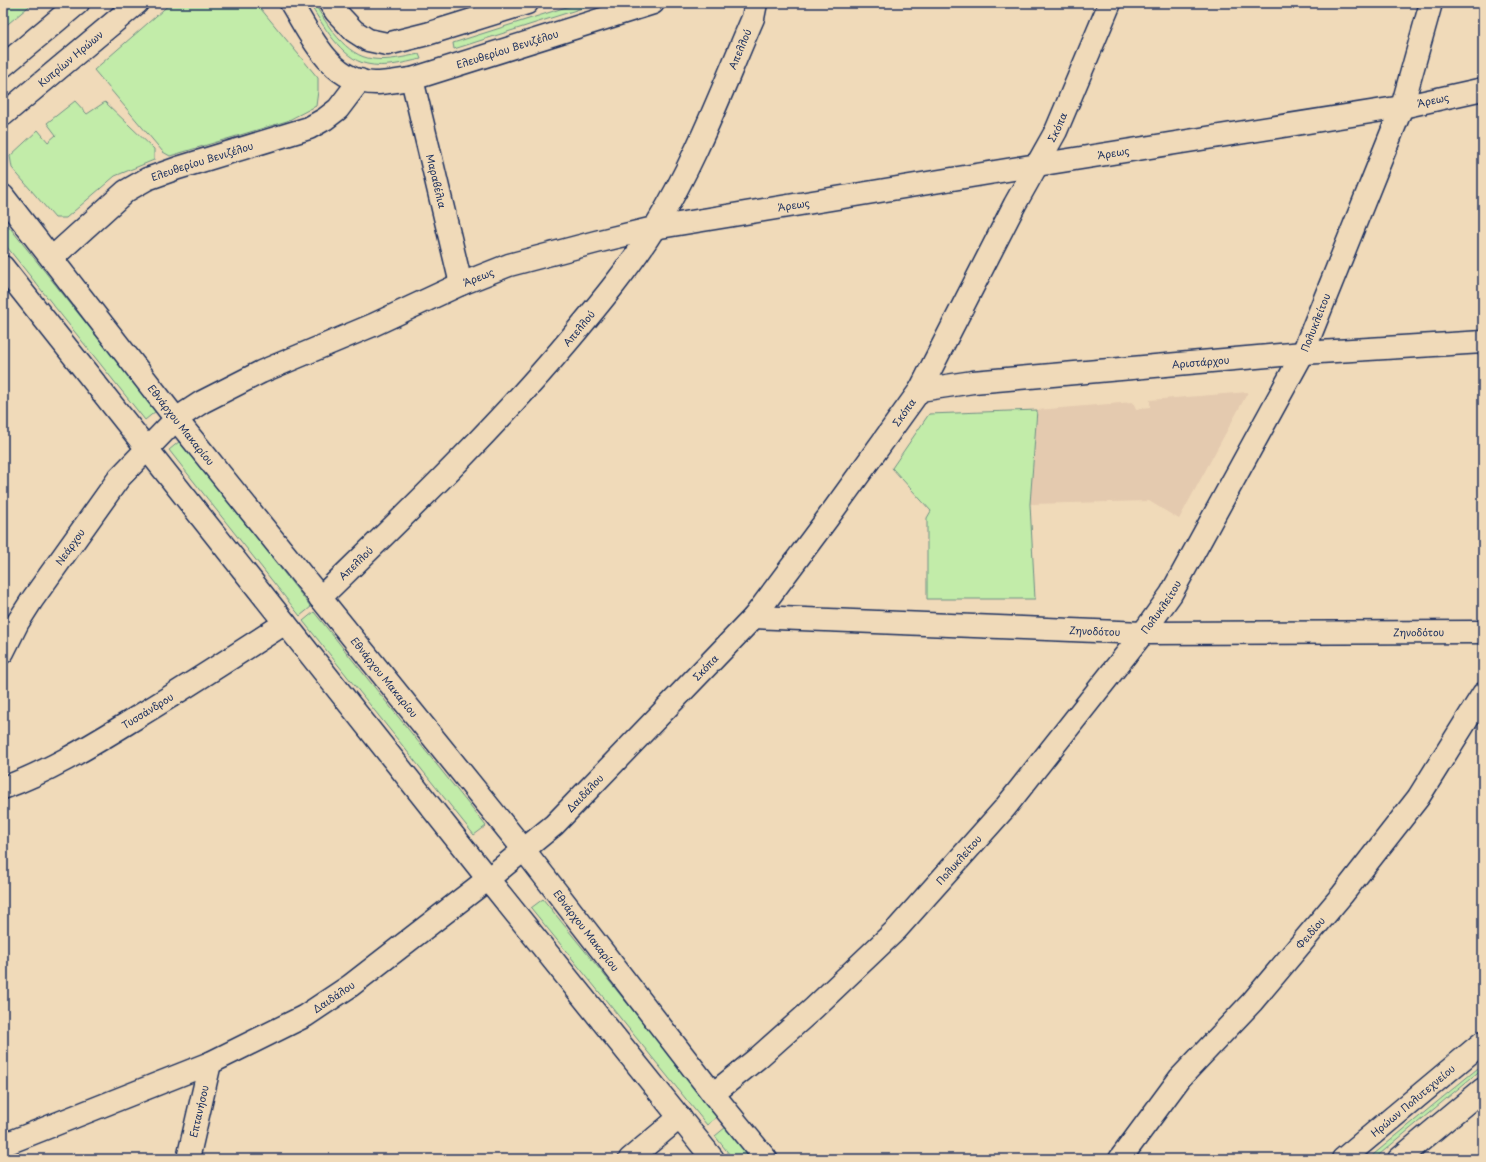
<svg xmlns="http://www.w3.org/2000/svg" width="1486" height="1162" font-family="'Playpen Sans',sans-serif">
	<rect width="100%" height="100%" fill="#f0dab9"/>
	<filter id="ink" filterUnits="userSpaceOnUse"><feTurbulence type="fractalNoise" baseFrequency=".025" numOctaves="2"/><feDisplacementMap in="SourceGraphic" scale="8" xChannelSelector="R" yChannelSelector="G"/><feConvolveMatrix kernelMatrix="1 2 1 2 8 2 1 2 1" color-interpolation-filters="sRGB"/></filter>
	<g filter="url(#ink)">
		<path fill="#e4caaf" d="M 1248,392 L 1179,519 L 1149,501 L 1030,504 L 1037,410 L 1133,402 L 1136,409 L 1150,407 L 1150,400 Z"/>
		<g fill="#c2eca9" stroke="#6e8e84">
			<path d="M 3,3 L 33,3 L 3,28 Z"/>
			<path d="M 171,3 L 256,3 L 318,78 L 318,91 L 316,106 L 287,121 L 170,156 L 163,152 L 94,70 Z"/>
			<path d="M 309,3 L 314,3 C 327,24 345,56 373,59 C 389,61 404,57 419,54 L 421,59 C 403,63 385,68 367,64 C 341,59 322,23 309,3 Z"/>
			<path d="M 579,3 L 598,3 L 454,49 L 453,43 Z"/>
			<path d="M 75,101 L 87,114 L 105,102 L 154,149 L 154,160 L 115,176 L 66,218 L 55,218 L 12,168 L 10,156 L 38,130 L 48,142 L 56,135 L 47,123 Z"/>
			<path d="M 3,219 L 156,411 L 145,420 L 3,242 Z"/>
			<path d="M 1037,410 L 1030,504 L 1035,599 L 927,599 L 927,518 L 931,511 L 892,468 L 929,414 Z"/>
			<path d="M 180,441 L 311,607 L 300,616 L 169,450 Z"/>
			<path d="M 314,612 L 486,826 L 474,835 L 303,621 Z"/>
			<path d="M 543,899 L 718,1116 L 707,1125 L 531,908 Z"/>
			<path d="M 1483,1064 L 1483,1068 L 1374,1159 L 1368,1159 Z"/>
			<path d="M 726,1127 L 751,1159 L 733,1159 L 715,1136 Z"/>
		</g>
		<g fill="none" stroke-linecap="round" stroke-linejoin="round">
			<g stroke="#1b2f5e" stroke-width="25">
				<g id="minor">
					<path id="s1" d="M 412,79 L 461,284"/>
					<path id="s2" d="M 52,258 L 126,191 L 147,179 L 178,168 L 309,128 L 325,119 L 338,109 L 360,80"/>
					<path id="s3" d="M 920,390 L 973,382 L 1303,353 L 1483,342"/>
					<path id="s4" d="M 320,598 C 406,514 493,431 570,339 C 600,303 630,267 655,227 C 695,163 723,87 753,18 L 756,3"/>
					<path id="s5" d="M 754,617 L 1143,633 L 1483,632"/>
					<path id="s6" d="M 3,652 L 18,622 L 32,600 L 119,478 L 176,419 L 202,402 L 261,372 L 373,325 L 461,284 L 509,265 L 596,242 L 654,228 L 1037,165 L 1402,107 L 1483,89"/>
					<path id="s7" d="M 3,788 C 47,772 87,748 126,724 C 180,691 233,657 285,623"/>
					<path id="s8" d="M 713,1094 L 759,1057 L 814,1008 L 897,929 L 1004,809 L 1143,633 L 1171,594 L 1303,353 L 1402,107 L 1431,3"/>
					<path id="s9" d="M 3,1145 L 210,1063 L 305,1016 L 350,986 L 488,879 L 554,825 L 754,617 L 827,519 L 920,390 L 1015,204 L 1056,131 L 1110,3"/>
					<path id="s10" d="M 188,1159 L 210,1063"/>
					<path d="M 630,1159 L 680,1117"/>
					<path id="s11" d="M 1120,1159 L 1180,1078 L 1252,1002 L 1342,895 L 1418,798 L 1483,694"/>
				</g>
			</g>
			<g stroke="#1b2f5e" stroke-width="25">
				<g id="tertiary">
					<path id="s12" d="M 3,196 L 176,419 L 524,850 L 713,1094 L 766,1159"/>
					<path d="M 3,267 L 488,879 L 713,1159"/>
				</g>
			</g>
			<g stroke="#1b2f5e" stroke-width="25">
				<g id="secondary">
					<path id="s13" d="M 291,3 C 310,34 331,83 375,83 C 387,83 400,80 412,79 L 653,3"/>
					<path d="M 330,3 L 336,12 L 354,31 L 368,40 L 387,44 L 427,34 L 527,3"/>
					<path d="M 3,66 L 78,3"/>
					<path id="s14" d="M 3,115 L 137,3"/>
				</g>
			</g>
			<g stroke="#1b2f5e" stroke-width="25">
				<g id="primary">
					<path id="s15" d="M 1343,1159 L 1483,1042"/>
					<path d="M 1399,1159 L 1483,1089"/>
				</g>
			</g>
			<use href="#minor" stroke="#f0dab9" stroke-width="22"/>
			<use href="#tertiary" stroke="#f0dab9" stroke-width="22"/>
			<use href="#secondary" stroke="#f0dab9" stroke-width="22"/>
			<use href="#primary" stroke="#f0dab9" stroke-width="22"/>
		</g>
	</g>
	<g text-anchor="middle" stroke-width="4" stroke-linejoin="round" paint-order="stroke">
		<g font-size="10" fill="#1b2f5e" stroke="#f0dab9">
			<text dy="4" stroke="none"><textPath href="#s13" startOffset="259">Ελευθερίου Βενιζέλου</textPath></text>
			<text dy="4" stroke="none"><textPath href="#s4" startOffset="698">Απελλού</textPath></text>
			<text dy="4" stroke="none"><textPath href="#s14" startOffset="88">Κυπρίων Ηρώων</textPath></text>
			<text dy="4" stroke="none"><textPath href="#s6" startOffset="1598">Άρεως</textPath></text>
			<text dy="4" stroke="none"><textPath href="#s9" startOffset="1509">Σκόπα</textPath></text>
			<text dy="4" stroke="none"><textPath href="#s6" startOffset="1274">Άρεως</textPath></text>
			<text dy="4" stroke="none"><textPath href="#s2" startOffset="182">Ελευθερίου Βενιζέλου</textPath></text>
			<text dy="4" stroke="none"><textPath href="#s1" startOffset="105">Μαραβέλια</textPath></text>
			<text dy="4" stroke="none"><textPath href="#s6" startOffset="950">Άρεως</textPath></text>
			<text dy="4" stroke="none"><textPath href="#s6" startOffset="626">Άρεως</textPath></text>
			<text dy="4" stroke="none"><textPath href="#s8" startOffset="988">Πολυκλείτου</textPath></text>
			<text dy="4" stroke="none"><textPath href="#s4" startOffset="374">Απελλού</textPath></text>
			<text dy="4" stroke="none"><textPath href="#s3" startOffset="282">Αριστάρχου</textPath></text>
			<text dy="4" stroke="none"><textPath href="#s9" startOffset="1185">Σκόπα</textPath></text>
			<text dy="4" stroke="none"><textPath href="#s12" startOffset="290">Εθνάρχου Μακαρίου</textPath></text>
			<text dy="4" stroke="none"><textPath href="#s6" startOffset="125">Νεάρχου</textPath></text>
			<text dy="4" stroke="none"><textPath href="#s4" startOffset="50">Απελλού</textPath></text>
			<text dy="4" stroke="none"><textPath href="#s8" startOffset="664">Πολυκλείτου</textPath></text>
			<text dy="4" stroke="none"><textPath href="#s5" startOffset="341">Ζηνοδότου</textPath></text>
			<text dy="4" stroke="none"><textPath href="#s5" startOffset="665">Ζηνοδότου</textPath></text>
			<text dy="4" stroke="none"><textPath href="#s9" startOffset="861">Σκόπα</textPath></text>
			<text dy="4" stroke="none"><textPath href="#s12" startOffset="614">Εθνάρχου Μακαρίου</textPath></text>
			<text dy="4" stroke="none"><textPath href="#s7" startOffset="164">Τυσσάνδρου</textPath></text>
			<text dy="4" stroke="none"><textPath href="#s9" startOffset="687">Δαιδάλου</textPath></text>
			<text dy="4" stroke="none"><textPath href="#s8" startOffset="340">Πολυκλείτου</textPath></text>
			<text dy="4" stroke="none"><textPath href="#s12" startOffset="938">Εθνάρχου Μακαρίου</textPath></text>
			<text dy="4" stroke="none"><textPath href="#s11" startOffset="296">Φειδίου</textPath></text>
			<text dy="4" stroke="none"><textPath href="#s9" startOffset="363">Δαιδάλου</textPath></text>
			<text dy="4" stroke="none"><textPath href="#s15" startOffset="91">Ηρώων Πολυτεχνείου</textPath></text>
			<text dy="4" stroke="none"><textPath href="#s10" startOffset="49">Επτανήσου</textPath></text>
		</g>
	</g>
	<rect width="1486" height="1162" fill="none" stroke="#f0dab9" stroke-width="16"/>
	<rect x="8" y="8" width="1470" height="1146" fill="none" stroke="#1b2f5e" stroke-width="1.5" filter="url(#ink)"/>
</svg>
